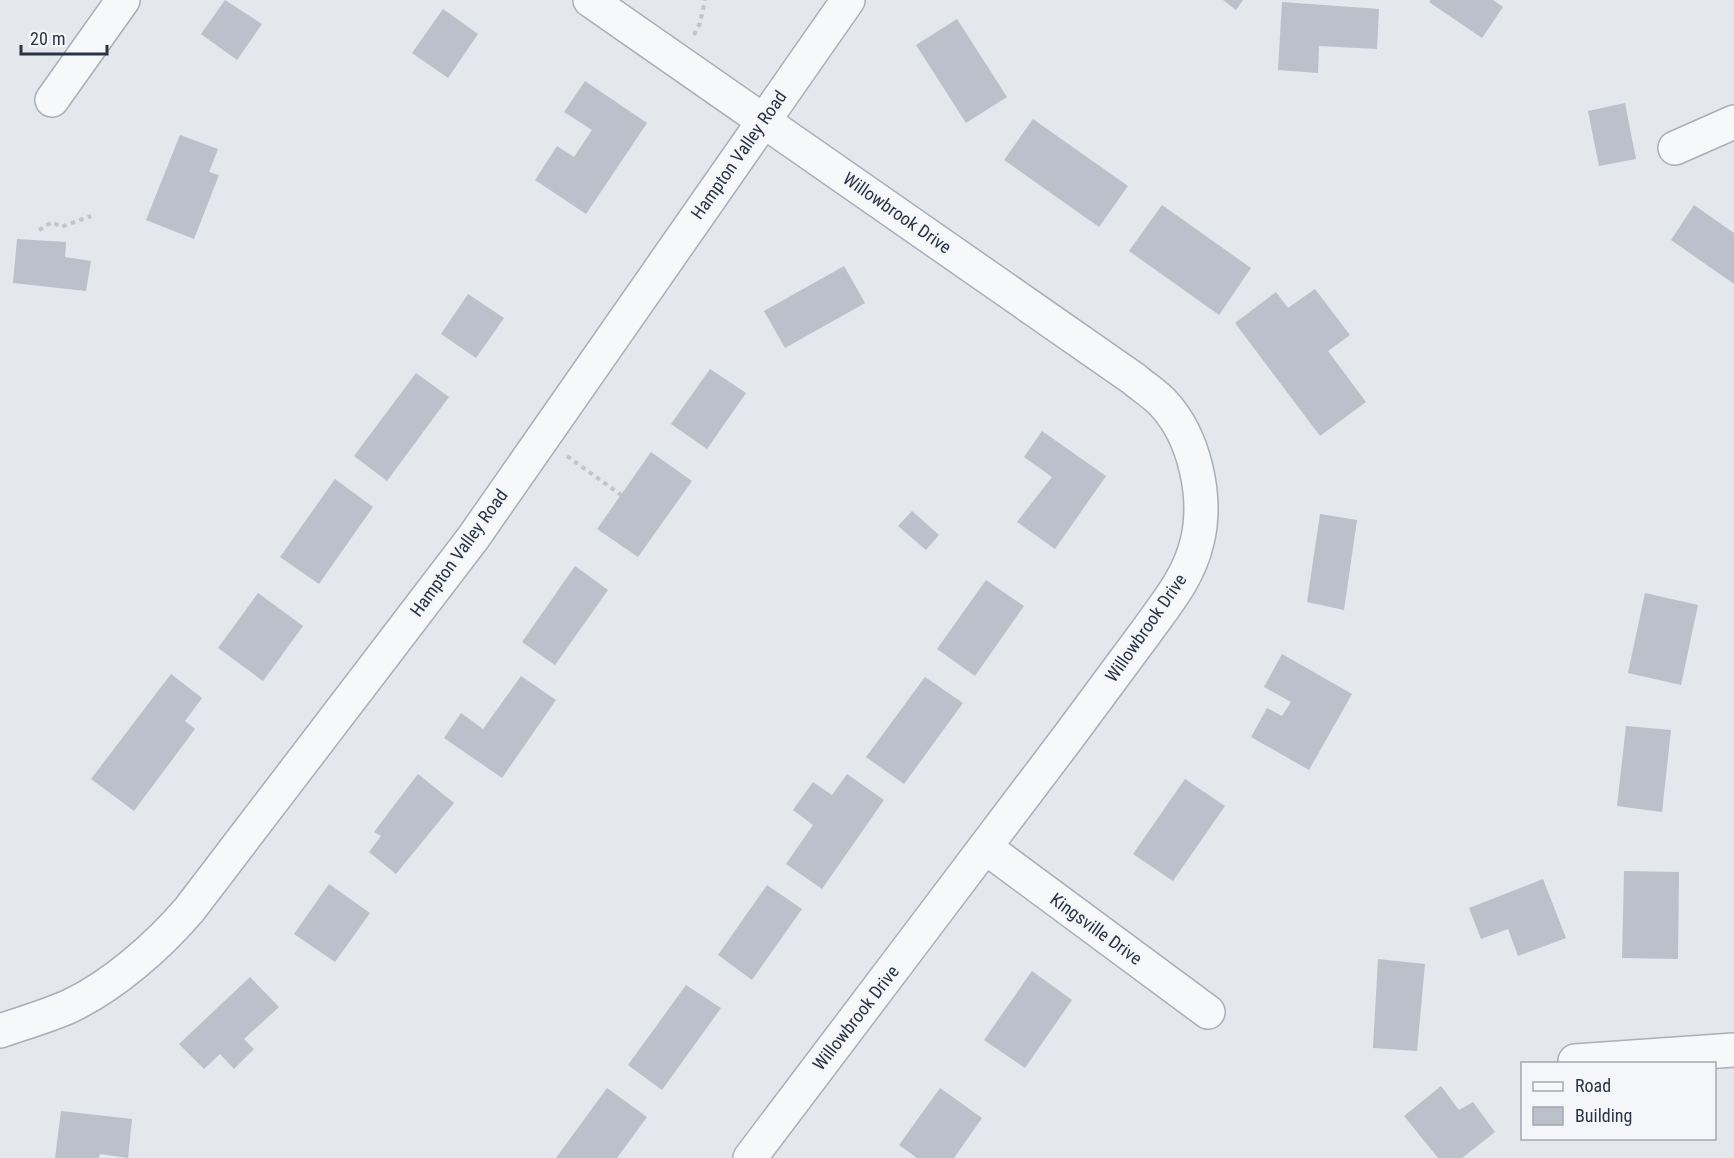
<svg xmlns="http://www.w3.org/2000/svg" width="1734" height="1158" font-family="'Roboto Condensed',sans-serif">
	<rect width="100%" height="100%" fill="#e4e7ec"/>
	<g fill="#bbc0ca">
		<path d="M 225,0 L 262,24 L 237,60 L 201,34 Z"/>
		<path d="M 1223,0 L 1243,0 L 1236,10 Z"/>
		<path d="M 1431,0 L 1493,0 L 1503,7 L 1482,38 L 1429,2 Z"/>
		<path d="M 1282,2 L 1379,9 L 1377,49 L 1319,46 L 1318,73 L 1278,70 Z"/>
		<path d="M 443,9 L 478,34 L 448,78 L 412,53 Z"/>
		<path d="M 957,19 L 1007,97 L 966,123 L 916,45 Z"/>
		<path d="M 585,81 L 647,123 L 586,214 L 535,180 L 557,146 L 574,157 L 592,130 L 564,112 Z"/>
		<path d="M 1625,103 L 1636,159 L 1599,166 L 1588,111 Z"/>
		<path d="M 1033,119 L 1128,186 L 1099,227 L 1004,160 Z"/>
		<path d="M 180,135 L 218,149 L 209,172 L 219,175 L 194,239 L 146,220 Z"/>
		<path d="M 1162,205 L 1251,268 L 1219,315 L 1129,251 Z"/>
		<path d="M 1694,205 L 1734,233 L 1734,284 L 1671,240 Z"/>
		<path d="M 17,239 L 66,242 L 65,257 L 91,261 L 86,291 L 13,283 Z"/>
		<path d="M 844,266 L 865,303 L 785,348 L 764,311 Z"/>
		<path d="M 1315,289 L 1350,335 L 1328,351 L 1366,402 L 1320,436 L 1235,323 L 1276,292 L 1288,308 Z"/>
		<path d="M 468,294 L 504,318 L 476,358 L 441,334 Z"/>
		<path d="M 710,369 L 746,393 L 707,449 L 671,424 Z"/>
		<path d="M 416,373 L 449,397 L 387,481 L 354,456 Z"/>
		<path d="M 1042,431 L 1106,476 L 1055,549 L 1017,522 L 1052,477 L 1024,457 Z"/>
		<path d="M 651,452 L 692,481 L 638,557 L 597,529 Z"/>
		<path d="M 335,479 L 373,507 L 319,584 L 280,557 Z"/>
		<path d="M 912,511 L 939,535 L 926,550 L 898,526 Z"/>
		<path d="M 1320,514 L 1357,520 L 1344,610 L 1307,602 Z"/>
		<path d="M 575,566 L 608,590 L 555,665 L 522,642 Z"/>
		<path d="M 986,580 L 1024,606 L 975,676 L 937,649 Z"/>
		<path d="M 258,593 L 303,626 L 263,681 L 218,648 Z"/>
		<path d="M 1645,593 L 1698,605 L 1681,685 L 1628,673 Z"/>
		<path d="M 1282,654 L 1352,694 L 1309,770 L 1251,737 L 1267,708 L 1282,716 L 1291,702 L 1264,687 Z"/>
		<path d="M 171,674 L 202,698 L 185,721 L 195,729 L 134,811 L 91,779 Z"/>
		<path d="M 521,676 L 556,700 L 502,778 L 444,738 L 461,713 L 483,729 Z"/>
		<path d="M 925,677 L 963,703 L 904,784 L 866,757 Z"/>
		<path d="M 1626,726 L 1671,730 L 1662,812 L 1617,806 Z"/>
		<path d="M 418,774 L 454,803 L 396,874 L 369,852 L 381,836 L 374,832 Z"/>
		<path d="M 847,774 L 884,800 L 822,889 L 786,864 L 813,825 L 793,810 L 813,782 L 832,795 Z"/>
		<path d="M 1185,779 L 1225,806 L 1173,881 L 1133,854 Z"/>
		<path d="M 1624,871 L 1679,872 L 1678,959 L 1622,958 Z"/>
		<path d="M 1543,879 L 1566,938 L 1518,956 L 1508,929 L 1481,939 L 1469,908 Z"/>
		<path d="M 329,884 L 370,913 L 335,962 L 294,934 Z"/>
		<path d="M 767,885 L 802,909 L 752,980 L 718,955 Z"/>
		<path d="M 1378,959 L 1425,964 L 1417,1051 L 1373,1048 Z"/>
		<path d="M 1032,971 L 1072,1000 L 1025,1068 L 984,1040 Z"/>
		<path d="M 250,977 L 279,1007 L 244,1039 L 254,1049 L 234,1069 L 220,1054 L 204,1069 L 179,1044 Z"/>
		<path d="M 686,985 L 721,1008 L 662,1090 L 628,1065 Z"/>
		<path d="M 1441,1086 L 1459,1110 L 1473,1102 L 1495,1132 L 1462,1158 L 1438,1158 L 1404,1116 Z"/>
		<path d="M 607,1088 L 647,1117 L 617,1158 L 556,1158 Z"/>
		<path d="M 940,1088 L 982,1118 L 954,1158 L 917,1158 L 899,1145 Z"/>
		<path d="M 61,1111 L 132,1119 L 128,1158 L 100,1154 L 99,1158 L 55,1158 Z"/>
	</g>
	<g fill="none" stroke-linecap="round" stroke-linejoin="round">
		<g stroke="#a9aeb7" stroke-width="36">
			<g id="minor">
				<path d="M 590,0 L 1134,379 C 1143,387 1155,394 1163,403 C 1195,437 1208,498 1197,542 C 1189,577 1166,604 1146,632 C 1120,667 1095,701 1069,736 C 963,877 856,1017 750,1158"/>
				<path d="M 52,100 L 123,0"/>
				<path d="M 1675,148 L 1734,122"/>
				<path d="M 985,847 L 1208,1012"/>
				<path d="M 0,1031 C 23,1023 48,1016 70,1006 C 114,985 158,946 189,910 L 473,538 L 848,0"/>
				<path d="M 1575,1061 L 1734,1050"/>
			</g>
		</g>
		<g stroke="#c2c5cb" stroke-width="4" stroke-dasharray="4.5 4.5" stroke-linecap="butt">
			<path d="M 694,35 L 700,23 L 705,0"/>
			<path d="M 39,230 L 52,222 L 61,227 L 91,216"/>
			<path d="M 567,456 L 621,495"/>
		</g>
		<use href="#minor" stroke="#f7f8fa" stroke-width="33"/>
	</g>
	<g text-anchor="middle" stroke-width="4.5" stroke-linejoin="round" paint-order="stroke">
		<g font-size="18" fill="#2b3445" stroke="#f4f6f9">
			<text transform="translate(739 155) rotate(-55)" y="6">Hampton Valley Road</text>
			<text transform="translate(897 213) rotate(35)" y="6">Willowbrook Drive</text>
			<text transform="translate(459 553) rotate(-54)" y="6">Hampton Valley Road</text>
			<text transform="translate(1146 628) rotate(-55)" y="6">Willowbrook Drive</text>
			<text transform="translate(1096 929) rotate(36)" y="6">Kingsville Drive</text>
			<text transform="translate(856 1018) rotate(-52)" y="6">Willowbrook Drive</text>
		</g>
	</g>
	<rect x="1521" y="1062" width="195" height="78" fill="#f4f6f9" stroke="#a4a8b1" stroke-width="1.5"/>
	<rect x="1533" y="1082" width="30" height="9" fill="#f7f8fa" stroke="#a4a8b1" stroke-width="1.5"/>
	<text x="1575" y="1092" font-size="18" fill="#2b3445">Road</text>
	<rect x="1533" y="1107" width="30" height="18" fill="#bbc0ca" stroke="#a4a8b1" stroke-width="1.5"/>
	<text x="1575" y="1122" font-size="18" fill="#2b3445">Building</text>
	<path d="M21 45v9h86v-9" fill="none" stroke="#2b3445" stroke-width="3"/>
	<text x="30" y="45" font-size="18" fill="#2b3445" stroke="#f4f6f9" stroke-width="4.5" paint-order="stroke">20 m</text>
</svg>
